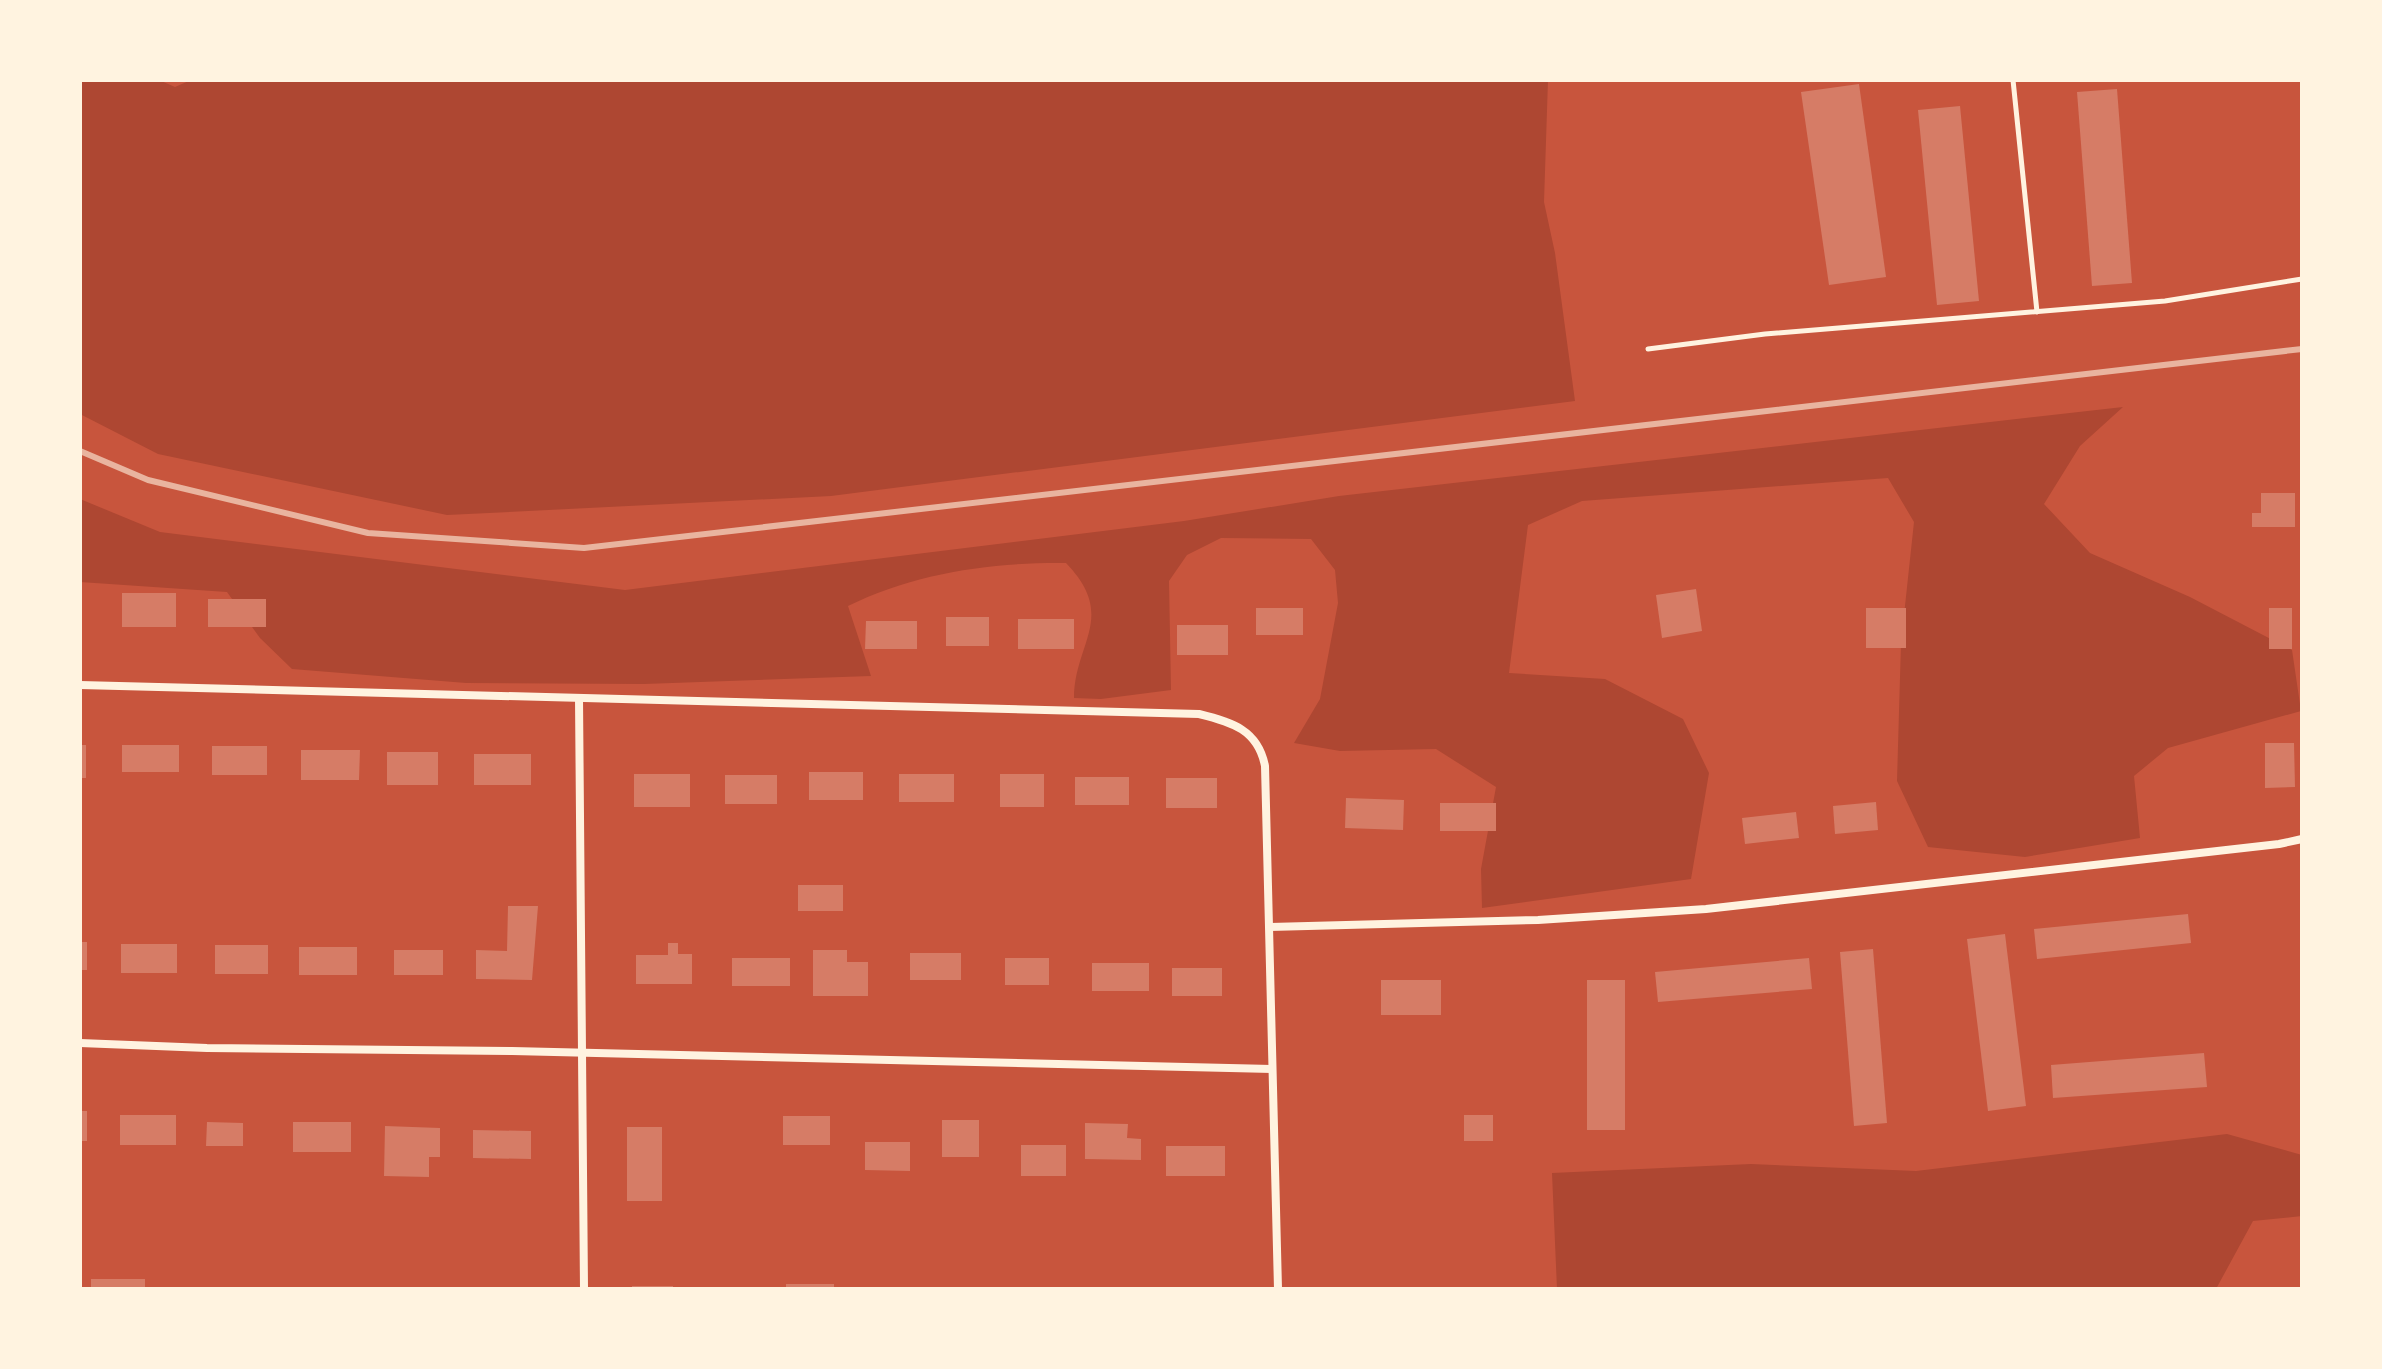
<svg xmlns="http://www.w3.org/2000/svg" width="2382" height="1369" font-family="'Noto Sans',sans-serif">
	<rect width="100%" height="100%" fill="#c8553d"/>
	<g fill="#ae4732">
		<path d="M 80,80 L 159,80 L 175,87 L 191,80 L 1548,80 L 1544,202 L 1555,253 L 1575,401 L 831,496 L 447,515 L 158,454 L 80,414 Z"/>
		<path d="M 2123,407 L 2080,446 L 2044,504 L 2090,553 L 2190,597 L 2292,650 L 2301,711 L 2168,748 L 2134,776 L 2140,838 L 2025,857 L 1928,847 L 1897,781 L 1901,643 L 1914,522 L 1888,478 L 1582,501 L 1528,525 L 1509,673 L 1605,679 L 1683,719 L 1709,773 L 1691,879 L 1482,908 L 1481,869 L 1496,787 L 1436,749 L 1340,751 L 1294,743 L 1320,699 L 1338,603 L 1335,570 L 1311,539 L 1221,538 L 1187,555 L 1169,581 L 1171,690 L 1101,699 L 1074,698 C 1074,643 1118,617 1066,563 C 993,562 914,573 848,606 L 871,676 L 644,684 L 466,683 L 292,669 L 260,638 L 227,592 L 80,582 L 80,499 L 160,532 L 625,590 L 1184,521 L 1339,496 Z"/>
		<path d="M 2227,1134 L 2302,1155 L 2302,1216 L 2253,1221 L 2216,1289 L 1557,1289 L 1552,1173 L 1751,1164 L 1916,1171 Z"/>
	</g>
	<g fill="#d67c66">
		<path d="M 1859,84 L 1886,277 L 1829,285 L 1801,92 Z"/>
		<path d="M 2117,89 L 2132,283 L 2092,286 L 2077,92 Z"/>
		<path d="M 1960,106 L 1979,301 L 1937,305 L 1918,110 Z"/>
		<path d="M 2261,493 L 2295,493 L 2295,527 L 2252,527 L 2252,513 L 2261,513 Z"/>
		<path d="M 1696,589 L 1702,631 L 1662,638 L 1656,595 Z"/>
		<rect x="122" y="593" width="54" height="34"/>
		<rect x="208" y="599" width="58" height="28"/>
		<rect x="1256" y="608" width="47" height="27"/>
		<rect x="1866" y="608" width="40" height="40"/>
		<rect x="2269" y="608" width="23" height="41"/>
		<rect x="946" y="617" width="43" height="29"/>
		<rect x="1018" y="619" width="56" height="30"/>
		<path d="M 866,621 L 917,621 L 917,649 L 865,649 Z"/>
		<rect x="1177" y="625" width="51" height="30"/>
		<path d="M 2265,743 L 2294,743 L 2295,787 L 2265,788 Z"/>
		<rect x="80" y="745" width="6" height="33"/>
		<rect x="122" y="745" width="57" height="27"/>
		<rect x="212" y="746" width="55" height="29"/>
		<path d="M 301,750 L 360,750 L 359,780 L 301,780 Z"/>
		<rect x="387" y="752" width="51" height="33"/>
		<rect x="474" y="754" width="57" height="31"/>
		<rect x="809" y="772" width="54" height="28"/>
		<rect x="634" y="774" width="56" height="33"/>
		<rect x="899" y="774" width="55" height="28"/>
		<rect x="1000" y="774" width="44" height="33"/>
		<rect x="725" y="775" width="52" height="29"/>
		<rect x="1075" y="777" width="54" height="28"/>
		<rect x="1166" y="778" width="51" height="30"/>
		<path d="M 1346,798 L 1404,800 L 1403,830 L 1345,828 Z"/>
		<path d="M 1876,802 L 1878,830 L 1835,834 L 1833,806 Z"/>
		<rect x="1440" y="803" width="56" height="28"/>
		<path d="M 1796,812 L 1799,838 L 1745,844 L 1742,818 Z"/>
		<rect x="798" y="885" width="45" height="26"/>
		<path d="M 508,906 L 538,906 L 532,980 L 476,979 L 476,950 L 507,951 Z"/>
		<path d="M 2188,914 L 2191,943 L 2037,959 L 2034,929 Z"/>
		<path d="M 2005,934 L 2026,1106 L 1988,1111 L 1967,939 Z"/>
		<rect x="80" y="942" width="7" height="28"/>
		<path d="M 668,943 L 678,943 L 678,954 L 692,954 L 692,984 L 636,984 L 636,955 L 668,955 Z"/>
		<rect x="121" y="944" width="56" height="29"/>
		<rect x="215" y="945" width="53" height="29"/>
		<rect x="299" y="947" width="58" height="28"/>
		<path d="M 1873,949 L 1887,1123 L 1854,1126 L 1840,952 Z"/>
		<rect x="394" y="950" width="49" height="25"/>
		<path d="M 813,950 L 847,950 L 847,962 L 868,962 L 868,996 L 813,996 Z"/>
		<rect x="910" y="953" width="51" height="27"/>
		<rect x="732" y="958" width="58" height="28"/>
		<rect x="1005" y="958" width="44" height="27"/>
		<path d="M 1809,958 L 1812,989 L 1658,1002 L 1655,972 Z"/>
		<rect x="1092" y="963" width="57" height="28"/>
		<rect x="1172" y="968" width="50" height="28"/>
		<rect x="1381" y="980" width="60" height="35"/>
		<rect x="1587" y="980" width="38" height="150"/>
		<path d="M 2204,1053 L 2207,1087 L 2053,1098 L 2051,1065 Z"/>
		<rect x="80" y="1111" width="7" height="30"/>
		<rect x="120" y="1115" width="56" height="30"/>
		<rect x="1464" y="1115" width="29" height="26"/>
		<rect x="783" y="1116" width="47" height="29"/>
		<rect x="942" y="1120" width="37" height="37"/>
		<path d="M 207,1122 L 243,1123 L 243,1146 L 206,1146 Z"/>
		<rect x="293" y="1122" width="58" height="30"/>
		<path d="M 1085,1123 L 1128,1124 L 1127,1138 L 1141,1139 L 1141,1160 L 1085,1159 Z"/>
		<path d="M 385,1126 L 440,1128 L 440,1157 L 429,1157 L 429,1177 L 384,1176 Z"/>
		<rect x="627" y="1127" width="35" height="74"/>
		<path d="M 473,1130 L 531,1131 L 531,1159 L 473,1158 Z"/>
		<path d="M 865,1142 L 910,1142 L 910,1171 L 865,1170 Z"/>
		<rect x="1021" y="1145" width="45" height="31"/>
		<rect x="1166" y="1146" width="59" height="30"/>
		<rect x="91" y="1279" width="54" height="10"/>
		<rect x="786" y="1284" width="48" height="5"/>
		<rect x="632" y="1286" width="41" height="3"/>
	</g>
	<g fill="none" stroke-linecap="round" stroke-linejoin="round">
		<g stroke="#fff3e0" stroke-width="5">
			<path d="M 2013,80 L 2037,312"/>
			<path d="M 1648,349 L 1765,334 L 2165,301 L 2302,279"/>
		</g>
		<g stroke="#fff3e0" stroke-width="8">
			<path d="M 80,685 L 1199,714 C 1232,722 1258,730 1265,766 L 1278,1289"/>
			<path d="M 579,698 L 584,1289"/>
			<path d="M 1270,927 L 1538,920 L 1706,909 L 2279,844 L 2302,839"/>
			<path d="M 80,1043 L 207,1048 L 512,1051 L 1272,1069"/>
		</g>
		<path stroke="#e9b49f" stroke-width="6" d="M 80,451 L 148,480 L 368,533 L 584,548 L 2302,349"/>
	</g>
	<rect width="2382" height="1369" fill="none" stroke="#fff3e0" stroke-width="164"/>
</svg>
